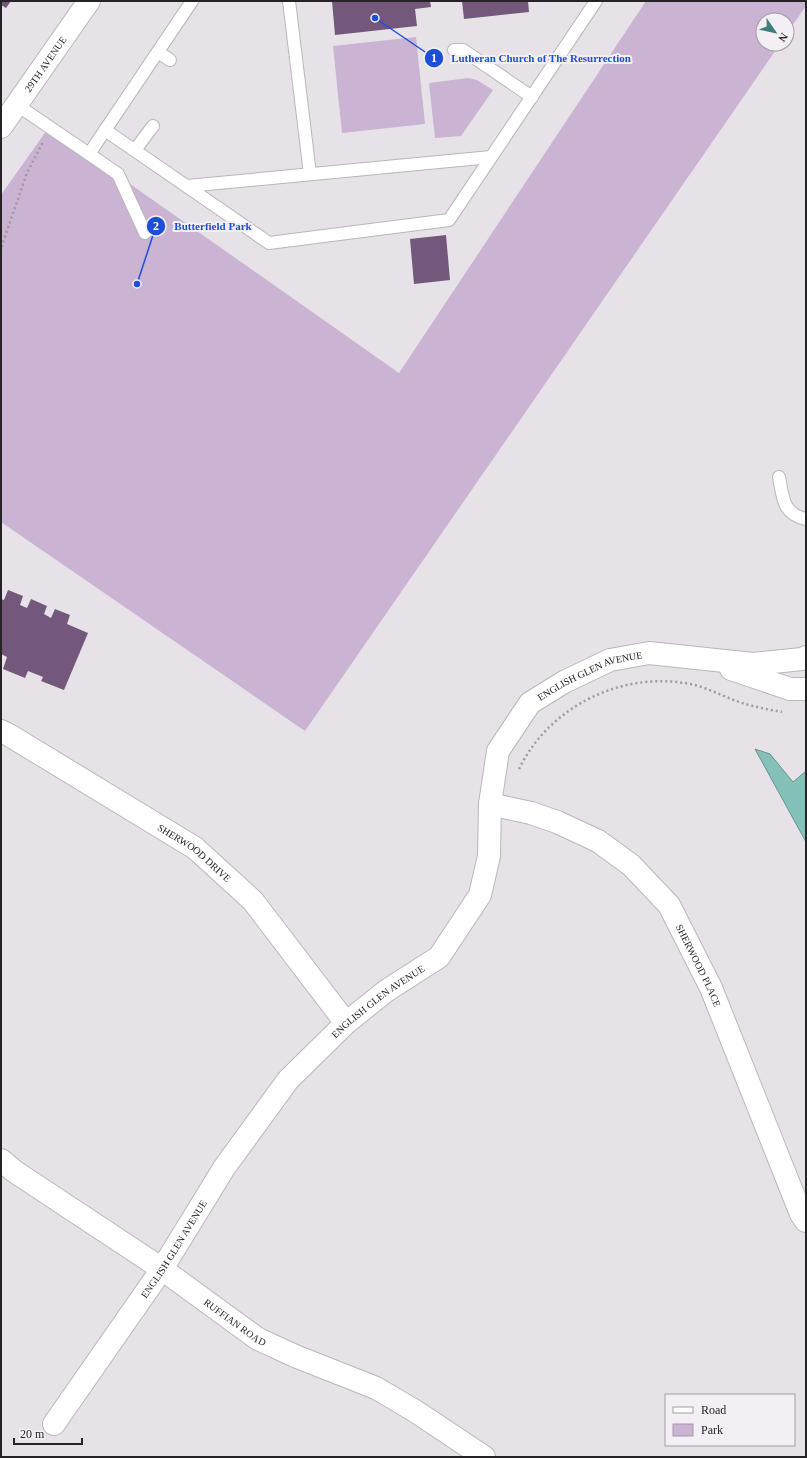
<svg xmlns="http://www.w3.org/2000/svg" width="807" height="1458" font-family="Georgia,serif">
	<rect width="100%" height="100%" fill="#e7e2e8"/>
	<g fill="#cbb3d3">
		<path d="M 646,1 L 806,1 L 806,6 L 787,33 L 787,20 L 763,20 L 763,44 L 780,44 L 305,731 L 1,522 L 1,195 L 49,127 L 399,373 Z"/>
		<path d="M 416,37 L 425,124 L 342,133 L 333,46 Z"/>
		<path d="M 468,78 L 477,80 L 493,90 L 461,136 L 435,138 L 429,83 Z"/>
	</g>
	<path fill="#83c1b9" stroke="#67928d" d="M 755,749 L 770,754 L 793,782 L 806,771 L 806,842 Z"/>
	<g fill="#73587c">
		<path d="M 1,1 L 11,1 L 6,8 L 1,5 Z"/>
		<path d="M 332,1 L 430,1 L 431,7 L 415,9 L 417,26 L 335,35 Z"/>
		<path d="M 462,1 L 528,1 L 529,12 L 464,19 Z"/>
		<path d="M 446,235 L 450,280 L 414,284 L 410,239 Z"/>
		<path d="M 8,590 L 23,596 L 20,605 L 27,608 L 31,599 L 47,606 L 44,614 L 51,618 L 55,609 L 70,615 L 67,624 L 88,633 L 64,690 L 41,681 L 43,677 L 28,671 L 25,678 L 3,669 L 7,657 L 1,654 L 1,599 L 4,600 Z"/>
	</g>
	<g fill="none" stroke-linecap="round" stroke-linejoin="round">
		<g stroke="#bab6bb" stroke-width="14">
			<g id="lane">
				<path d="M 289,1 L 310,174"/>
				<path d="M 454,50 L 463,50 L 532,97"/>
				<path d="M 158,52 L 170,60"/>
				<path d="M 17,105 L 89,154 L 192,1"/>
				<path d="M 105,130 L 269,243 L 449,220 L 596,1"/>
				<path d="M 135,150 L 153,126"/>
				<path d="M 89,154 L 118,174 L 145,233"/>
				<path d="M 187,186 L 491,157"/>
				<path d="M 779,477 C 783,497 782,514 806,519"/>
			</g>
		</g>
		<g stroke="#bab6bb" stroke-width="24">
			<g id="street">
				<path d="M 731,669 L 790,689 L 806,689"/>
				<path id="s1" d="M 1,731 L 9,735 L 195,848 L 253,901 L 346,1023"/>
				<path id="s2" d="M 490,804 L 531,813 L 557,822 L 598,841 L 631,865 L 669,905 L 711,988 L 801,1214 L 806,1221"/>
				<path id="s3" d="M 1,1160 L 14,1171 L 162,1269 L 258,1339 L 295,1356 L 376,1388 L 415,1411 L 484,1457"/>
				<path id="s4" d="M 54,1424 L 162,1269 L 224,1168 L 288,1080 L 346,1023 L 386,991 L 439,957 L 480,895 L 489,856 L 490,804 L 498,751 L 530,703 L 564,682 L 610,660 L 649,653 L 753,664 L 802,659 L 806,657"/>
			</g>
		</g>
		<g stroke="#bab6bb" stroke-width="24">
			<g id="secondary">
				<path id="s5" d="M 1,127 L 89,1"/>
			</g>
		</g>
		<g stroke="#9d999e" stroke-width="2.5" stroke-dasharray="2 3" stroke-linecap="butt">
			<path d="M 1,252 L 2,245 L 27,173 L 43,142"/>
			<path d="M 519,769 C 550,705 625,669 695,685 C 713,690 730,700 749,705 C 760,708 771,710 782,712"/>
		</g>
		<use href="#lane" stroke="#fff" stroke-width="12"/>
		<use href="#street" stroke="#fff" stroke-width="22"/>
		<use href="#secondary" stroke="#fff" stroke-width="22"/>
	</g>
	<g text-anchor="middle" stroke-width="4" stroke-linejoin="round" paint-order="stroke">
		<g font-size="10" fill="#252325" stroke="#f4eff5">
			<text dy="4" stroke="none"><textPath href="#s5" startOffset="77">29TH AVENUE</textPath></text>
			<text dy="4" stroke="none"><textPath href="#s4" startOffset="956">ENGLISH GLEN AVENUE</textPath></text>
			<text dy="4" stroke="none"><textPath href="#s1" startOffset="229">SHERWOOD DRIVE</textPath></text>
			<text dy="4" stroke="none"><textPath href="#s2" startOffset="278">SHERWOOD PLACE</textPath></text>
			<text dy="4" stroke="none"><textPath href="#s4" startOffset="536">ENGLISH GLEN AVENUE</textPath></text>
			<text dy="4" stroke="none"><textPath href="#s4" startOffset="212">ENGLISH GLEN AVENUE</textPath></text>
			<text dy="4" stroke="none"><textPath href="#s3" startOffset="285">RUFFIAN ROAD</textPath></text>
		</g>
	</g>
	<path fill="none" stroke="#1d4ed8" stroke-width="1.5" d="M375 18L434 58M137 284L156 226"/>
	<g fill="#1d4ed8" stroke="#f4eff5" stroke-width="1.5">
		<circle cx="375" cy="18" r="4"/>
		<circle cx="137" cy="284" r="4"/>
		<circle cx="434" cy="58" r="10"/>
		<circle cx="156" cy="226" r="10"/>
	</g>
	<g font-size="12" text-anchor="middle" font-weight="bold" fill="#fff">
		<text x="434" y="62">1</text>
		<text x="156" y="230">2</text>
	</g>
	<g font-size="11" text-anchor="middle" font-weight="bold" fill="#1d4ed8" stroke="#f4eff5" stroke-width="4" stroke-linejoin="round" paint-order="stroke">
		<text x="541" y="62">Lutheran Church of The Resurrection</text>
		<text x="213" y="230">Butterfield Park</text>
	</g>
	<rect width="807" height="1458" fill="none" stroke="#252325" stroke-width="4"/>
	<rect x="665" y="1394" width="130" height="52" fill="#f4eff5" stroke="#a19da2"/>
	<rect x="673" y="1407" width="20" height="6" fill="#ffffff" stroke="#a19da2"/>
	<text x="701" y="1414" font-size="12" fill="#252325">Road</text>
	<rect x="673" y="1424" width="20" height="12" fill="#cbb3d3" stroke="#a19da2"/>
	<text x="701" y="1434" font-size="12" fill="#252325">Park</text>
	<g transform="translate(775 32) rotate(124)"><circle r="19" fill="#f4eff5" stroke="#a19da2"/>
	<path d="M0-3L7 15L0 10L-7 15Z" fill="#3b8178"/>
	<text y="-6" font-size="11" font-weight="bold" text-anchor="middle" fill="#252325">N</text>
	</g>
	<path d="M14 1438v6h68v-6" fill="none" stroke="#252325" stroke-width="2"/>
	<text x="20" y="1438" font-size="12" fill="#252325" stroke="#f4eff5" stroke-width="3" paint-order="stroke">20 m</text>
</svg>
